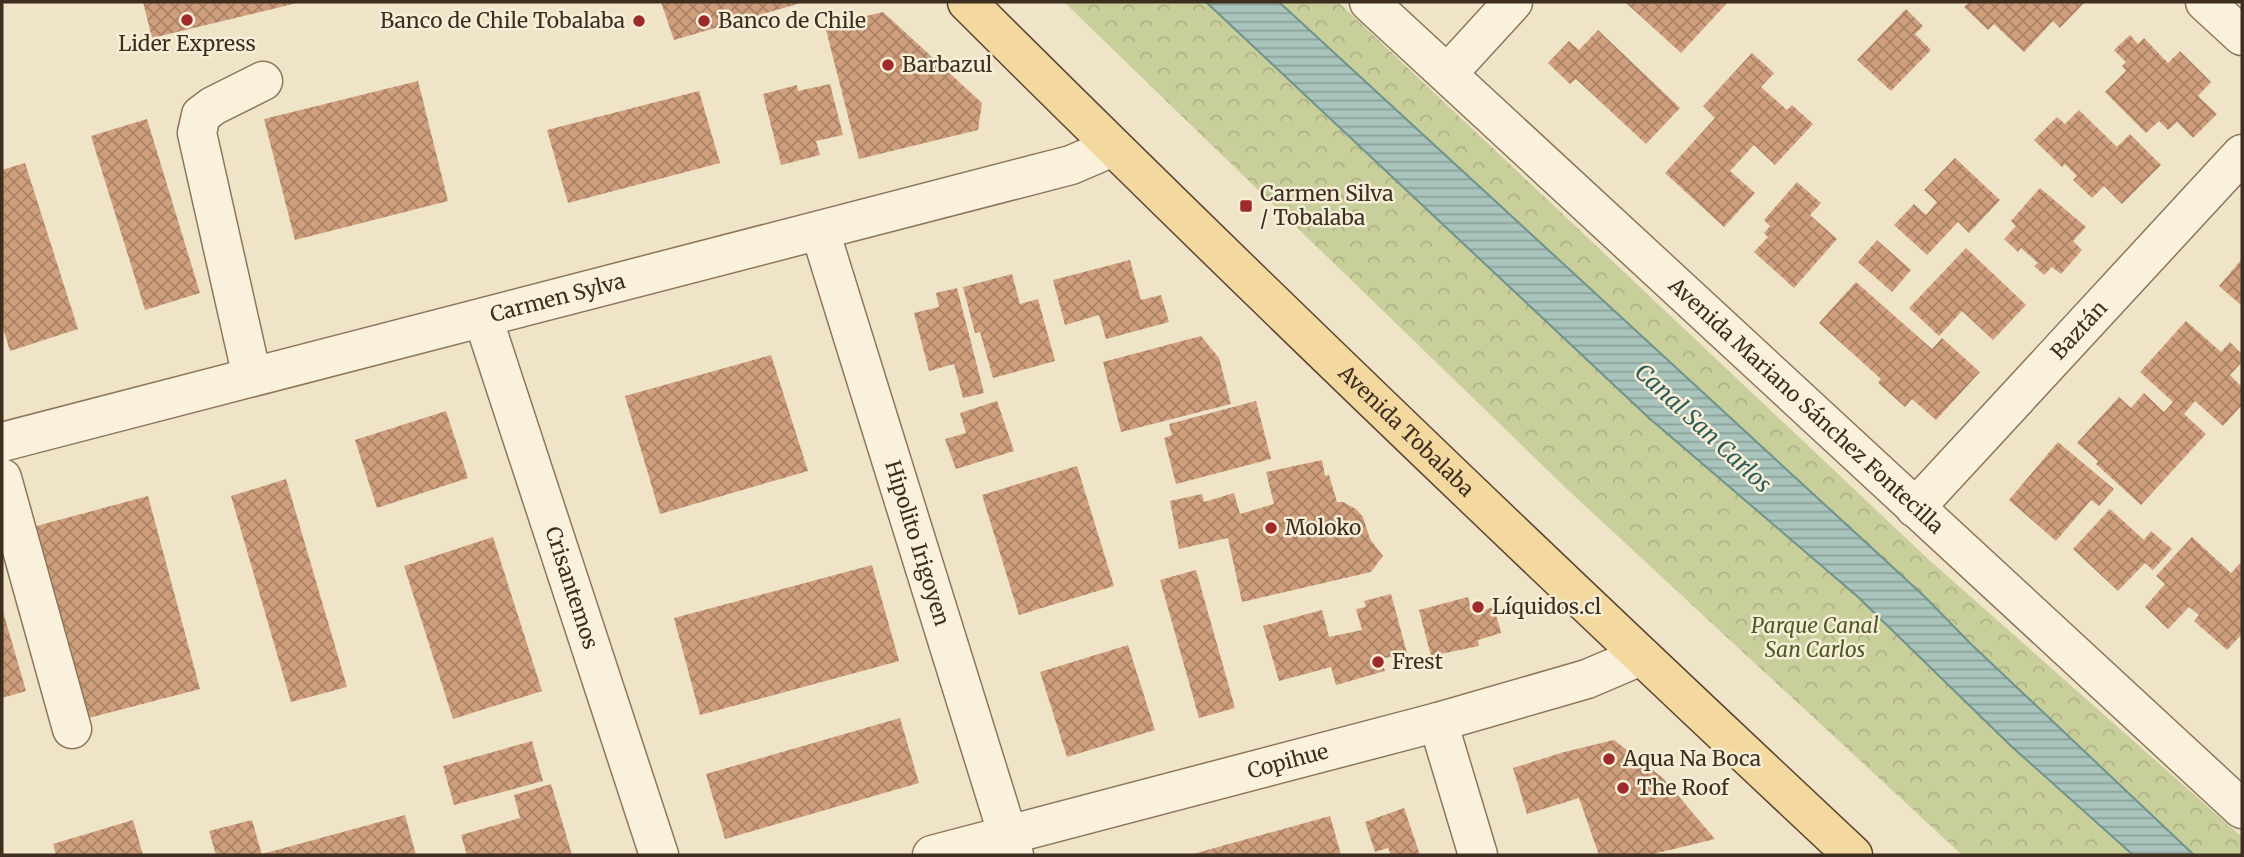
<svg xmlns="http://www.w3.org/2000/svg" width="2244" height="857" font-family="Merriweather,serif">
	<defs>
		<pattern id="park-crowns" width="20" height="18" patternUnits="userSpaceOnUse" patternTransform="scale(1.75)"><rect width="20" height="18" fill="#c9cf9b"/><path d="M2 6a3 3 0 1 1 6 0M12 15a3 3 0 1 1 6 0" fill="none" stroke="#aeb285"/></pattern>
		<pattern id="water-rules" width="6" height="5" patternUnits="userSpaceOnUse" patternTransform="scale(1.75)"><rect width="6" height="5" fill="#a9c4bc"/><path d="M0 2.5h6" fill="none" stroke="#8ba098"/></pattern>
		<pattern id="building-cross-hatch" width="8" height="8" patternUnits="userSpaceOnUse" patternTransform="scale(1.75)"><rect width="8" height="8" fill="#cf9f7d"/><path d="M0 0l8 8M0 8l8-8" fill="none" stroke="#a98266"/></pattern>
	</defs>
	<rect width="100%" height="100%" fill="#f0e4c8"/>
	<g fill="url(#park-crowns)">
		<path d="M 1064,2 L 1206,2 L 1649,418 L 1858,597 L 2011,746 L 2133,855 L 1962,855 L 1568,490 Z"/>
		<path d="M 1279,2 L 1338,2 L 1927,558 L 2242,837 L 2242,855 L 2194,855 L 1971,644 L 1924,596 Z"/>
	</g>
	<path fill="url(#water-rules)" stroke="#6f938a" stroke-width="2" d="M 1206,2 L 1279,2 L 1924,596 L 1971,644 L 2194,855 L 2133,855 L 2011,746 L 1858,597 L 1649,418 Z"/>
	<g fill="url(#building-cross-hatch)">
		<path d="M 143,2 L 297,2 L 297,3 L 152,38 Z"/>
		<path d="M 661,2 L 804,2 L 674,40 Z"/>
		<path d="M 1625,2 L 1728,2 L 1681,53 Z"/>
		<path d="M 1969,2 L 2085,2 L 2060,28 L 2053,21 L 2024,52 L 1994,24 L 1988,30 L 1964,7 Z"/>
		<path d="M 1906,9 L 1923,26 L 1915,34 L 1931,50 L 1891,91 L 1857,60 Z"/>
		<path d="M 883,12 L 982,103 L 978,130 L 859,159 L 825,26 Z"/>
		<path d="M 1598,30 L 1680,108 L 1646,144 L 1576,79 L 1570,84 L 1548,63 L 1569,41 L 1579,50 Z"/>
		<path d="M 2130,35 L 2138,44 L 2144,38 L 2168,63 L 2180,51 L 2211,82 L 2198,96 L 2217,114 L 2193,138 L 2177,122 L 2168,130 L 2159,121 L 2146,133 L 2105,92 L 2126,71 L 2122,66 L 2126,62 L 2114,50 Z"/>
		<path d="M 1752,53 L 1774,73 L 1761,87 L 1787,110 L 1792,105 L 1813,124 L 1775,165 L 1754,145 L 1730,171 L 1755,193 L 1724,227 L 1665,173 L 1715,118 L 1703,106 Z"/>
		<path d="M 418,81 L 448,201 L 295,240 L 264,119 Z"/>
		<path d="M 830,84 L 843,135 L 816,141 L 820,155 L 781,165 L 763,94 L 797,85 L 798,91 Z"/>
		<path d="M 699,91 L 720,163 L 568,203 L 547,130 Z"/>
		<path d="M 2079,110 L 2117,147 L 2130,134 L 2161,165 L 2122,204 L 2104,186 L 2092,198 L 2073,180 L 2077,176 L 2065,164 L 2062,167 L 2034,140 L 2057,117 L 2065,124 Z"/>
		<path d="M 147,119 L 200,293 L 145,310 L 91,136 Z"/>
		<path d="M 1955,158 L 2000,200 L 1969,233 L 1958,222 L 1927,255 L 1894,225 L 1914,204 L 1926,215 L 1937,202 L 1924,190 Z"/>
		<path d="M 25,163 L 78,329 L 10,351 L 2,325 L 2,170 Z"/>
		<path d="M 1797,182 L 1821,203 L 1810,215 L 1837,239 L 1794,288 L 1754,252 L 1768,237 L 1764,233 L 1770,226 L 1764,220 Z"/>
		<path d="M 2040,188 L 2086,227 L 2073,241 L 2082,250 L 2061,274 L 2052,267 L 2044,275 L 2034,266 L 2038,263 L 2021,248 L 2018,252 L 2004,239 L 2016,226 L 2011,221 Z"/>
		<path d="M 1877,240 L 1911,270 L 1892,292 L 1858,262 Z"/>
		<path d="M 1966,248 L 2026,305 L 1993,340 L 1962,311 L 1939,336 L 1909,308 Z"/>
		<path d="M 2242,259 L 2242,306 L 2219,286 Z"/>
		<path d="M 1130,260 L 1141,300 L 1161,295 L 1169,322 L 1106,339 L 1099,315 L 1065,325 L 1053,280 Z"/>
		<path d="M 1012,274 L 1020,304 L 1038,299 L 1055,361 L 993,378 L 980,332 L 975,333 L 963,287 Z"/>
		<path d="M 1856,282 L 1932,349 L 1942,338 L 1980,372 L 1936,420 L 1912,399 L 1905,407 L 1878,383 L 1881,379 L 1819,323 Z"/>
		<path d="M 957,288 L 984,393 L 963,398 L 954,364 L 929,371 L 914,313 L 939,307 L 936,293 Z"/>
		<path d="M 2186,321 L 2221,352 L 2230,342 L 2242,354 L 2242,362 L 2230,375 L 2242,387 L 2242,405 L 2223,426 L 2195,401 L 2184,414 L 2206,434 L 2141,505 L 2096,464 L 2098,461 L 2077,443 L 2119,397 L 2131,408 L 2144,393 L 2164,412 L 2173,402 L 2140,372 Z"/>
		<path d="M 1201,336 L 1219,358 L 1231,404 L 1121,432 L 1103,362 Z"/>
		<path d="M 771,355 L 808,471 L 660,514 L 625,396 Z"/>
		<path d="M 997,401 L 1014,451 L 956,469 L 945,439 L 966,433 L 960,413 Z"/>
		<path d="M 1256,401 L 1271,459 L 1176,484 L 1164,438 L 1172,435 L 1169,424 Z"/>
		<path d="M 446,411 L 468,478 L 377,508 L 355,440 Z"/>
		<path d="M 2058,442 L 2114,489 L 2099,506 L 2091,500 L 2056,541 L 2009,500 Z"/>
		<path d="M 1322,460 L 1325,476 L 1329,475 L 1337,502 L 1343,502 L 1356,509 L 1363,517 L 1370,539 L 1383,556 L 1371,572 L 1242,602 L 1228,538 L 1179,549 L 1170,501 L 1202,494 L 1204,502 L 1234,493 L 1240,514 L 1274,504 L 1266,472 Z"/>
		<path d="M 1077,466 L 1114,586 L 1019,615 L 982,495 Z"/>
		<path d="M 286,479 L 347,687 L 291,702 L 231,496 Z"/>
		<path d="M 148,496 L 200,689 L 81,720 L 29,528 Z"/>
		<path d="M 2110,509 L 2144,540 L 2151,531 L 2172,549 L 2153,570 L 2145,563 L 2118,591 L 2073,549 Z"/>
		<path d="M 493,537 L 542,691 L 453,719 L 404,566 Z"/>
		<path d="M 2192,537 L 2231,573 L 2242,561 L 2242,634 L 2227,650 L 2194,621 L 2199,615 L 2189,607 L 2168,629 L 2145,607 L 2165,584 L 2156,576 Z"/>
		<path d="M 872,565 L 899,661 L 700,715 L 674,618 Z"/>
		<path d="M 1196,570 L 1235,708 L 1199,718 L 1160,580 Z"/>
		<path d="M 1391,594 L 1407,653 L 1381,659 L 1385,671 L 1336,685 L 1331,667 L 1279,681 L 1263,626 L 1322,610 L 1329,637 L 1362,630 L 1356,609 L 1366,607 L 1364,601 Z"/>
		<path d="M 1468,597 L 1472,613 L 1494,607 L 1501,633 L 1478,640 L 1479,646 L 1431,656 L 1419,610 Z"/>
		<path d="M 2,608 L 26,691 L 2,698 Z"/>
		<path d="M 1128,645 L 1155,730 L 1067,757 L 1040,672 Z"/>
		<path d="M 900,718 L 919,783 L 725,839 L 706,774 Z"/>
		<path d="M 1614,740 L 1663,778 L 1715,839 L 1649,855 L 1599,855 L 1579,798 L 1527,814 L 1513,768 L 1564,752 Z"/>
		<path d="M 532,741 L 543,781 L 454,805 L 443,766 Z"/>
		<path d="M 551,784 L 572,855 L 467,855 L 461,835 L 520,818 L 514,795 Z"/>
		<path d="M 1404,808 L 1420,855 L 1391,855 L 1388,848 L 1375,852 L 1365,822 Z"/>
		<path d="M 405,815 L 416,855 L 262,855 L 262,854 Z"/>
		<path d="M 1330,816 L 1341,855 L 1193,855 L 1193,854 Z"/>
		<path d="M 133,820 L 143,855 L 56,855 L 53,844 Z"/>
		<path d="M 252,820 L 262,855 L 216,855 L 209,831 Z"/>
	</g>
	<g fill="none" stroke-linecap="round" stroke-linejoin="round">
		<g stroke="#8d765c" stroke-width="41">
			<g id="minor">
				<path id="s1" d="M 1369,2 L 2242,809"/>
				<path d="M 2205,2 L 2242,36"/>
				<path d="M 1448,73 L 1513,2"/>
				<path id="s2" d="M 820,231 L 1014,855"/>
				<path id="s3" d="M 483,318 L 659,855"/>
				<path d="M 252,377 L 197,133 L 201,115 L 213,106 L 263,81"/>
				<path id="s4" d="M 2,442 L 1071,165 L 1113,147"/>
				<path d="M 2,478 L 72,729"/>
				<path id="s5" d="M 1915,508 L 2242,154"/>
				<path d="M 1438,722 L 1478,855"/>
				<path id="s6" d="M 932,855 L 1438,722 L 1587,679 L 1641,656"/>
			</g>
		</g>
		<g stroke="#5b4430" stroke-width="41">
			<g id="major">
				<path id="s7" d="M 967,2 C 1257,291 1554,575 1853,855"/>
			</g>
		</g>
		<use href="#minor" stroke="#faf1dc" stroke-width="38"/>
		<use href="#major" stroke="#f3d9a0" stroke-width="38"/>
	</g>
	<g fill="#9e2a2b" stroke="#f7eed8" stroke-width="2.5">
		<circle cx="187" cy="20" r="7"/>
		<circle cx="639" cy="21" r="7"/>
		<circle cx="704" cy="21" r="7"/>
		<circle cx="888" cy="65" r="7"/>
		<rect x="1239" y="199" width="14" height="14" rx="3.5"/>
		<circle cx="1271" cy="528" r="7"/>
		<circle cx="1478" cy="607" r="7"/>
		<circle cx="1378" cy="662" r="7"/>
		<circle cx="1609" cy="759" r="7"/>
		<circle cx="1623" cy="788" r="7"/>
	</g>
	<g text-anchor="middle" stroke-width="5" stroke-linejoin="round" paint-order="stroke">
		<g font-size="21" fill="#3d2e20" stroke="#f7eed8" text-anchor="start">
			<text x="625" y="28" text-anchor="end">Banco de Chile Tobalaba</text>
			<text x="718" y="28">Banco de Chile</text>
			<text x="187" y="51" text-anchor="middle">Lider Express</text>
			<text x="902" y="72">Barbazul</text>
			<text x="1260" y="201">Carmen Silva<tspan x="1260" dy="24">/ Tobalaba</tspan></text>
			<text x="1285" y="535">Moloko</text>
			<text x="1492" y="614">Líquidos.cl</text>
			<text x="1392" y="669">Frest</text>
			<text x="1623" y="766">Aqua Na Boca</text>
			<text x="1637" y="795">The Roof</text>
		</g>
		<g font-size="21" fill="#3d2e20" stroke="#f7eed8">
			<text dy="7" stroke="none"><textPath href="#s4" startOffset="574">Carmen Sylva</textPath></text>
			<text dy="7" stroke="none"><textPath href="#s5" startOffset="242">Baztán</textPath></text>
			<text dy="7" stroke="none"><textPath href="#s1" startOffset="595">Avenida Mariano Sánchez Fontecilla</textPath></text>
			<text dy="7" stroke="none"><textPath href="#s7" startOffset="614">Avenida Tobalaba</textPath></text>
			<text dy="7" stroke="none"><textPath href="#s2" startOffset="327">Hipolito Irigoyen</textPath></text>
			<text dy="7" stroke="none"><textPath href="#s3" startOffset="284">Crisantemos</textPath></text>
			<text dy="7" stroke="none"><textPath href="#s6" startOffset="368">Copihue</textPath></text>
		</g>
		<g font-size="21" font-style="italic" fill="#4d5a26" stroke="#f7eed8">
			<text x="1815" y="633">Parque Canal<tspan x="1815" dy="24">San Carlos</tspan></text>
		</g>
		<g font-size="23" font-style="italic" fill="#2f5d5a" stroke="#f7eed8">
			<text transform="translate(1703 428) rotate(43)" y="8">Canal San Carlos</text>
		</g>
	</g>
	<rect width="2244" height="857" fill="none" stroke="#3d2e20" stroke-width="7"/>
</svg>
